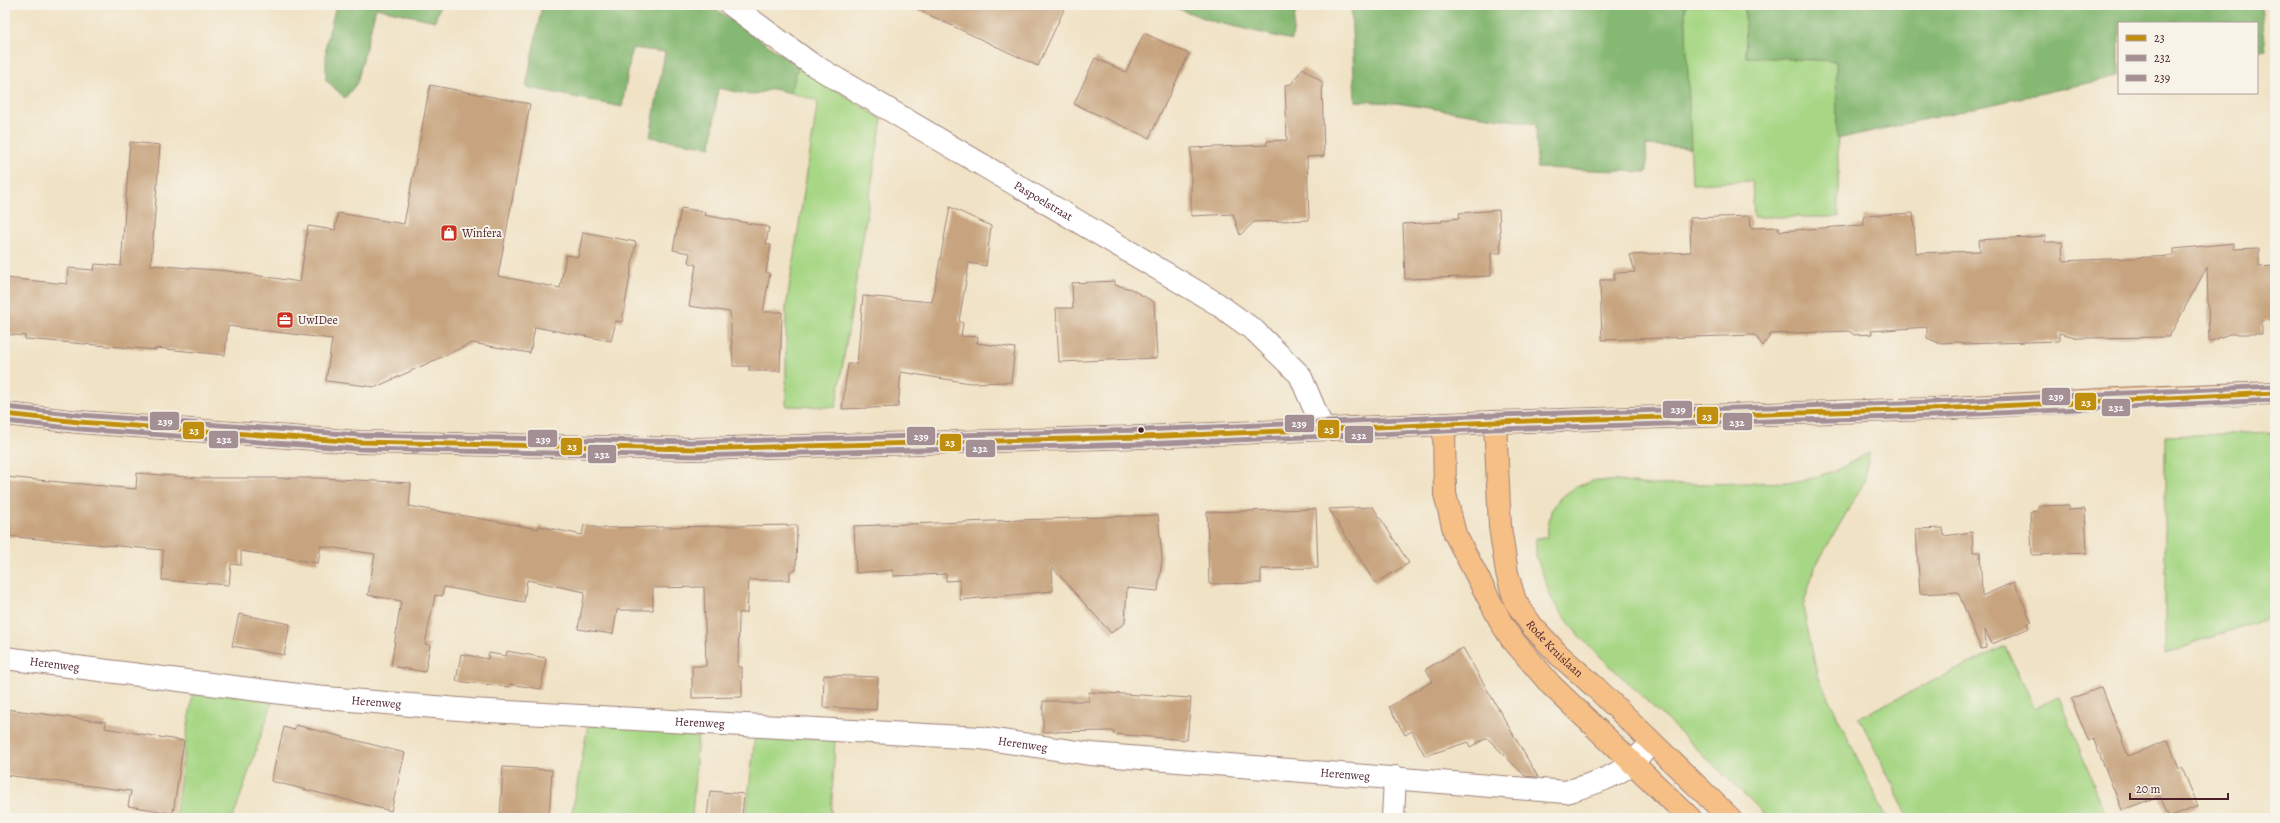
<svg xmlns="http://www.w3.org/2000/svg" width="2280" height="823" font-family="Alegreya,serif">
	<rect width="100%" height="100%" fill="#f7f3e8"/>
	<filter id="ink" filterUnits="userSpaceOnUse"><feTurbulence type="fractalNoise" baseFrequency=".025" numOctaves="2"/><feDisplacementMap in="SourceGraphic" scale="8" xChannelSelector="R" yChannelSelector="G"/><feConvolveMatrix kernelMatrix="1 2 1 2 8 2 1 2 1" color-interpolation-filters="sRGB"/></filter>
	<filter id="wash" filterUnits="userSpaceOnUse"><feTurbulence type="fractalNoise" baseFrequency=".012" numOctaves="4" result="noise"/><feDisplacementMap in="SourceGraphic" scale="16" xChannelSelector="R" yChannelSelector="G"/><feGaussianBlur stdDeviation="0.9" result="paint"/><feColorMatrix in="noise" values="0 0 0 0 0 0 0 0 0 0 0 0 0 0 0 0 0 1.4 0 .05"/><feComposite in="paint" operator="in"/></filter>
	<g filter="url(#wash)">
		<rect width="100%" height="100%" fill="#f0e2c5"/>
		<g fill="#a7d785" stroke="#787b58">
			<path d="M 1685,5 L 1745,5 L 1746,57 L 1836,60 L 1839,217 L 1754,217 L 1752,181 L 1692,184 Z"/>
			<path d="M 798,66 L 882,119 L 836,407 L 786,406 L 786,308 L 818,101 L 791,93 Z"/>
			<path d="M 2275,432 L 2275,615 L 2165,654 L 2165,436 Z"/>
			<path d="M 1869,453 L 1864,482 L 1815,567 L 1803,607 L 1817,674 L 1886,818 L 1769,818 L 1579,636 L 1552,600 L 1536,556 L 1536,538 L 1546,538 L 1551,511 L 1560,498 L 1576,487 L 1592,481 L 1617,481 L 1650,485 L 1799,482 L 1834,471 Z"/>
			<path d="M 2005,646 L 2035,708 L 2059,697 L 2107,818 L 1909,818 L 1859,717 Z"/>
			<path d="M 193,690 L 273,700 L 233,818 L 175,818 Z"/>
			<path d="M 588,725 L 698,732 L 692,818 L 571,818 Z"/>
			<path d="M 755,735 L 835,740 L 831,818 L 746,818 Z"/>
		</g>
		<g fill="#85b872" stroke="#686c4e">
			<path d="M 336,5 L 440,5 L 435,21 L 376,8 L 357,83 L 345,98 L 326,80 L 326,45 Z"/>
			<path d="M 542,5 L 710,5 L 798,66 L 791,93 L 773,89 L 751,95 L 718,88 L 711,147 L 650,137 L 665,52 L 632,48 L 622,107 L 526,87 Z"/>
			<path d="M 1168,5 L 1296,5 L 1292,40 L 1215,22 Z"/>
			<path d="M 1351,5 L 1685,5 L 1691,148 L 1646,145 L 1647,172 L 1537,168 L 1536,124 L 1396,103 L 1355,101 Z"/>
			<path d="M 1745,5 L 2261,5 L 2266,50 L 2257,52 L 2257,23 L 2119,23 L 2119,76 L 1837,139 L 1836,61 L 1746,57 Z"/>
		</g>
		<g id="blocks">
			<g fill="#c7a47f">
				<path d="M 908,5 L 1066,5 L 1038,66 Z"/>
				<path d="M 1144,33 L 1189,54 L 1149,138 L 1074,104 L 1095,58 L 1126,72 Z"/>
				<path d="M 1303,68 L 1322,82 L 1324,156 L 1307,157 L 1309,220 L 1254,222 L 1240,235 L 1233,214 L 1191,216 L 1191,148 L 1267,145 L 1267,141 L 1287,140 L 1285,85 L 1291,84 Z"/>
				<path d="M 430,85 L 530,104 L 498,276 L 560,288 L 566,255 L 578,257 L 583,232 L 636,242 L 622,322 L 616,321 L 611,341 L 535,327 L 530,353 L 472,343 L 376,387 L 326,381 L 332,339 L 228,326 L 225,355 L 156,348 L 156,350 L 25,339 L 25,336 L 5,334 L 5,278 L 67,284 L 68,268 L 94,270 L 95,264 L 121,266 L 130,142 L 160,145 L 151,265 L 228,271 L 300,282 L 308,226 L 335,230 L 338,213 L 404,224 Z"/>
				<path d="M 950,207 L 991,226 L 986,266 L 969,263 L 959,321 L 963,323 L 961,336 L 978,337 L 977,343 L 1015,348 L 1011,382 L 970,383 L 901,372 L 898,407 L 842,409 L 848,364 L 857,364 L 863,296 L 932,302 Z"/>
				<path d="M 681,208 L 705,212 L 704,215 L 769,227 L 766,244 L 771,245 L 766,272 L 770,273 L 763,312 L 782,312 L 780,371 L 749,371 L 749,366 L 733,366 L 730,312 L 689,306 L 696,265 L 688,262 L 690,253 L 673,250 Z"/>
				<path d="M 1499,210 L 1501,253 L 1491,253 L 1491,276 L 1405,279 L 1403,224 L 1442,222 L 1442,220 L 1460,218 L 1459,213 Z"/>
				<path d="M 1913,213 L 1916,253 L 1980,251 L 1979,240 L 2045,236 L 2045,242 L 2062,242 L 2063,261 L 2174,256 L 2174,249 L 2234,243 L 2234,249 L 2259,248 L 2259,267 L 2275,266 L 2275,320 L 2262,321 L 2262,334 L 2229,334 L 2209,342 L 2207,267 L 2169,337 L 2079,338 L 2059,333 L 2059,341 L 1965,344 L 1960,342 L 1939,343 L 1927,338 L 1927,327 L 1871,331 L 1872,334 L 1854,335 L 1849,331 L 1771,334 L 1763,346 L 1755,335 L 1602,340 L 1600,280 L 1614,280 L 1614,273 L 1635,272 L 1630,255 L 1691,252 L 1690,218 L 1750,216 L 1751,228 L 1779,227 L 1779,231 L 1864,225 L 1863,216 Z"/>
				<path d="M 1115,281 L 1115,285 L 1131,289 L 1154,302 L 1157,358 L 1059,362 L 1056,308 L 1073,308 L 1072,283 Z"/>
				<path d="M 137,473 L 199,478 L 320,478 L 411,483 L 409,506 L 538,529 L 539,526 L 582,535 L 584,525 L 599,528 L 797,525 L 796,570 L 790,571 L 790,580 L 749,580 L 747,613 L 739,613 L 738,667 L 742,667 L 742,697 L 692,698 L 692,666 L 706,666 L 704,587 L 653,588 L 653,610 L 617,610 L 613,634 L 578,629 L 585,592 L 527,580 L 524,602 L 444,587 L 442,596 L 435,595 L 425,644 L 430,645 L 425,672 L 391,666 L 401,601 L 368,595 L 375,554 L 321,546 L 318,563 L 241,551 L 241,565 L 231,564 L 229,585 L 162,580 L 163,550 L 5,536 L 5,477 L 136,489 Z"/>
				<path d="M 2069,505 L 2069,510 L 2085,509 L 2087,553 L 2032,555 L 2030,512 L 2038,511 L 2038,506 Z"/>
				<path d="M 1373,507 L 1409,563 L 1375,583 L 1329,509 Z"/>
				<path d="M 1316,509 L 1318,568 L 1261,569 L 1261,583 L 1209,584 L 1207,512 Z"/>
				<path d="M 1158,515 L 1162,559 L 1158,591 L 1127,588 L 1125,623 L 1111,633 L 1052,567 L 1053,591 L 960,600 L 960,580 L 946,581 L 946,574 L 893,576 L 893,570 L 856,573 L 854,526 Z"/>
				<path d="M 1943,528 L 1944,536 L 1972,532 L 1973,552 L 1980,552 L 1982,596 L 2014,582 L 2031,621 L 2027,623 L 2029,628 L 1992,644 L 1985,630 L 1986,648 L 1981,649 L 1958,592 L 1920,594 L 1916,529 Z"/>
				<path d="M 239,614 L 290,624 L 284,655 L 232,646 Z"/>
				<path d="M 1463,648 L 1538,777 L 1537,777 L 1525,776 L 1487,738 L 1470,747 L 1468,742 L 1425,756 L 1412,731 L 1405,735 L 1389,707 L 1433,681 L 1426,669 Z"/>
				<path d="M 507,651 L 546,658 L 541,689 L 510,684 L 510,687 L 456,681 L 461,654 L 488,659 L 489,653 L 506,656 Z"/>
				<path d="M 824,675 L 878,677 L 876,710 L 823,707 Z"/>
				<path d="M 2102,687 L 2128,756 L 2168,740 L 2179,769 L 2182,768 L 2198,806 L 2169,818 L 2160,796 L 2122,810 L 2093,738 L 2088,740 L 2071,699 Z"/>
				<path d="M 1089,692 L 1191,698 L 1187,740 L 1113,734 L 1114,731 L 1043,732 L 1043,701 L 1089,701 Z"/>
				<path d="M 5,709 L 106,722 L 105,728 L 184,741 L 173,813 L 128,806 L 131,791 L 5,775 Z"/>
				<path d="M 296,725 L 405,753 L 391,811 L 271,781 L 284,727 L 294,730 Z"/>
				<path d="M 503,767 L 552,770 L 549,818 L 500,818 Z"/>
				<path d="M 710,791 L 744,794 L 742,818 L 707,818 Z"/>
			</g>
		</g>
	</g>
	<g filter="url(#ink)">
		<use href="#blocks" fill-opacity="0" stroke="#9d8078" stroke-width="1"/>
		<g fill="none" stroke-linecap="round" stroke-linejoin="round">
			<g stroke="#9d8078" stroke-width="24">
				<g id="street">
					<path id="s1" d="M 731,5 L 810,63 L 1216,303 L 1255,331 L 1300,375 L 1323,429"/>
					<path id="s2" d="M 5,658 L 314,697 L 471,710 L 981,738 L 1091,754 L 1566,792 C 1589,785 1614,778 1632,763 C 1639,757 1645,749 1652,743"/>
					<path d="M 1393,818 L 1395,777"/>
				</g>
			</g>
			<g stroke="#9d8078" stroke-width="24">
				<g id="primary">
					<path d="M 5,414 L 79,422 L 359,442 L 694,449 L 1142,437 L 1495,422 L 1933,409 L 2136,398 L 2275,393"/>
					<path id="s3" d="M 1495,422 L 1500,527 L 1507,573 L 1515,601 L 1532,626 L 1559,655 L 1595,687 L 1730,818"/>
					<path d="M 1444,424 L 1445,494 L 1455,534 L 1502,624 L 1511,638 L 1551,685 L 1690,818"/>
				</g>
			</g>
			<use href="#street" stroke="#fff" stroke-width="22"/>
			<use href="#primary" stroke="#f5bf86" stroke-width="22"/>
			<g stroke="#f7f3e8" stroke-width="8">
				<path id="bus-1" d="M 5,414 L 79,422 L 359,442 L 694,449 L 1142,437 L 1495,422 L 1933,409 L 2275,393"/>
			</g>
			<g stroke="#f7f3e8" stroke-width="8">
				<path id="bus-2" d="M 5,421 L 79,429 L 359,449 L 694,456 L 1142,444 L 1495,429 L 1933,416 L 2275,400"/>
			</g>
			<g stroke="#f7f3e8" stroke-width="8">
				<path id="bus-3" d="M 6,407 L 80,415 L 359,435 L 694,442 L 1142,430 L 1495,415 L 1933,402 L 2275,386"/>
			</g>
			<use href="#bus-1" stroke="#c08f0f" stroke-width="5"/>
			<use href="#bus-2" stroke="#a48f95" stroke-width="5"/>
			<use href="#bus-3" stroke="#a48f95" stroke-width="5"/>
		</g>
	</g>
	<defs>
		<g id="shop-square" transform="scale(0.9)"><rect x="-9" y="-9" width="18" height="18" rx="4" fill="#c8321e" stroke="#f7f3e8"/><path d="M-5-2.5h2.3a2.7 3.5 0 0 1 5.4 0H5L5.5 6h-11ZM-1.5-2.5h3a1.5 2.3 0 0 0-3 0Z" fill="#fff"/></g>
		<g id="office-square" transform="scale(0.9)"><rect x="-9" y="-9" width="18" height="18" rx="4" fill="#c8321e" stroke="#f7f3e8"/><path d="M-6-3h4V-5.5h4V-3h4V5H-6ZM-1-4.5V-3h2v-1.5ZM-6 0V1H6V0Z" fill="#fff"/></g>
	</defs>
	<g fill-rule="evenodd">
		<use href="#shop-square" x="449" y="233"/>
		<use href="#office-square" x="285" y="320"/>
	</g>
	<circle fill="#4a1f2b" stroke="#f7f3e8" stroke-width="1.5" cx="1141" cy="430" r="3.5"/>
	<g text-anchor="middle" stroke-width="4" stroke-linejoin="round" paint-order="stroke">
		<g font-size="12" fill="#4a1f2b" stroke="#f7f3e8">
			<text dy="4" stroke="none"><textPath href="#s1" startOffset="369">Paspoelstraat</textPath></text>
			<text dy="4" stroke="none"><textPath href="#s3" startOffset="243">Rode Kruislaan</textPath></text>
			<text dy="4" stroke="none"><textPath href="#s2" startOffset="50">Herenweg</textPath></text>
			<text dy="4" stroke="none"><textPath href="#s2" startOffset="374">Herenweg</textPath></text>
			<text dy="4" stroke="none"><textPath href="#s2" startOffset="698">Herenweg</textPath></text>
			<text dy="4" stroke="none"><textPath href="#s2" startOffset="1022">Herenweg</textPath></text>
			<text dy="4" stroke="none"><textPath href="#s2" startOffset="1346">Herenweg</textPath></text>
		</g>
		<g font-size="12" fill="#4a1f2b" stroke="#f7f3e8" text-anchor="start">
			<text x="462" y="237">Winfera</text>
			<text x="298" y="324">UwIDee</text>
		</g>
	</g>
	<g stroke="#f7f3e8" stroke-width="1.5">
		<rect x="2041" y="387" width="30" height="19" rx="4" fill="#a48f95"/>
		<rect x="2074" y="392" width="23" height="19" rx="4" fill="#c08f0f"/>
		<rect x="2101" y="398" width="30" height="19" rx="4" fill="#a48f95"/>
		<rect x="1662" y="400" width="31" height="19" rx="4" fill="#a48f95"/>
		<rect x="1696" y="406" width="23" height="19" rx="4" fill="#c08f0f"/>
		<rect x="149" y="411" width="31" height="20" rx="4" fill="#a48f95"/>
		<rect x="1722" y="412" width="31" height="19" rx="4" fill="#a48f95"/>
		<rect x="1284" y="414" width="31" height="19" rx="4" fill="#a48f95"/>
		<rect x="1317" y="419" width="23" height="20" rx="4" fill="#c08f0f"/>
		<rect x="182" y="421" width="23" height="19" rx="4" fill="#c08f0f"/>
		<rect x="1344" y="425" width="30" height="19" rx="4" fill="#a48f95"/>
		<rect x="906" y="426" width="30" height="20" rx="4" fill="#a48f95"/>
		<rect x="527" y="429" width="31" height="19" rx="4" fill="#a48f95"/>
		<rect x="208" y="430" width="31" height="19" rx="4" fill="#a48f95"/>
		<rect x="939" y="433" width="23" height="19" rx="4" fill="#c08f0f"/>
		<rect x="560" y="437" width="23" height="19" rx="4" fill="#c08f0f"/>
		<rect x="965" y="439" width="31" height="19" rx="4" fill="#a48f95"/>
		<rect x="587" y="444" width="30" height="20" rx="4" fill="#a48f95"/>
	</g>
	<g font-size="11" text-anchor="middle" font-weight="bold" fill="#fff">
		<text x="2056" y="400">239</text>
		<text x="2086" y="406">23</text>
		<text x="2116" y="411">232</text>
		<text x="1678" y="413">239</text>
		<text x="1707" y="420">23</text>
		<text x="165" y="425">239</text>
		<text x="1737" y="426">232</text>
		<text x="1299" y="427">239</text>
		<text x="1329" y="433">23</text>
		<text x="194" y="434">23</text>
		<text x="1359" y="439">232</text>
		<text x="921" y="440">239</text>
		<text x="543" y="443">239</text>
		<text x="224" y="443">232</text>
		<text x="950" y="446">23</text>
		<text x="572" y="450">23</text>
		<text x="980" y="452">232</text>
		<text x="602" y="458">232</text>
	</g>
	<rect width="2280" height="823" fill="none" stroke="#f7f3e8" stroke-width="20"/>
	<rect x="2118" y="22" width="140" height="72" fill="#f7f3e8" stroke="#b29e9c"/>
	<rect x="2126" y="35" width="20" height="6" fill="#c08f0f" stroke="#b29e9c"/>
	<text x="2154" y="42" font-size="12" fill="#4a1f2b">23</text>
	<rect x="2126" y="55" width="20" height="6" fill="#a48f95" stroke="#b29e9c"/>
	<text x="2154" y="62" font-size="12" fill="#4a1f2b">232</text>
	<rect x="2126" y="75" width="20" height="6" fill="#a48f95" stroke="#b29e9c"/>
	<text x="2154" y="82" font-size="12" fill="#4a1f2b">239</text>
	<path d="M2130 793v6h98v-6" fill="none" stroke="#4a1f2b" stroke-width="2"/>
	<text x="2136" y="793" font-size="12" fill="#4a1f2b" stroke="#f7f3e8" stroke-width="3" paint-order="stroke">20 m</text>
</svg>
